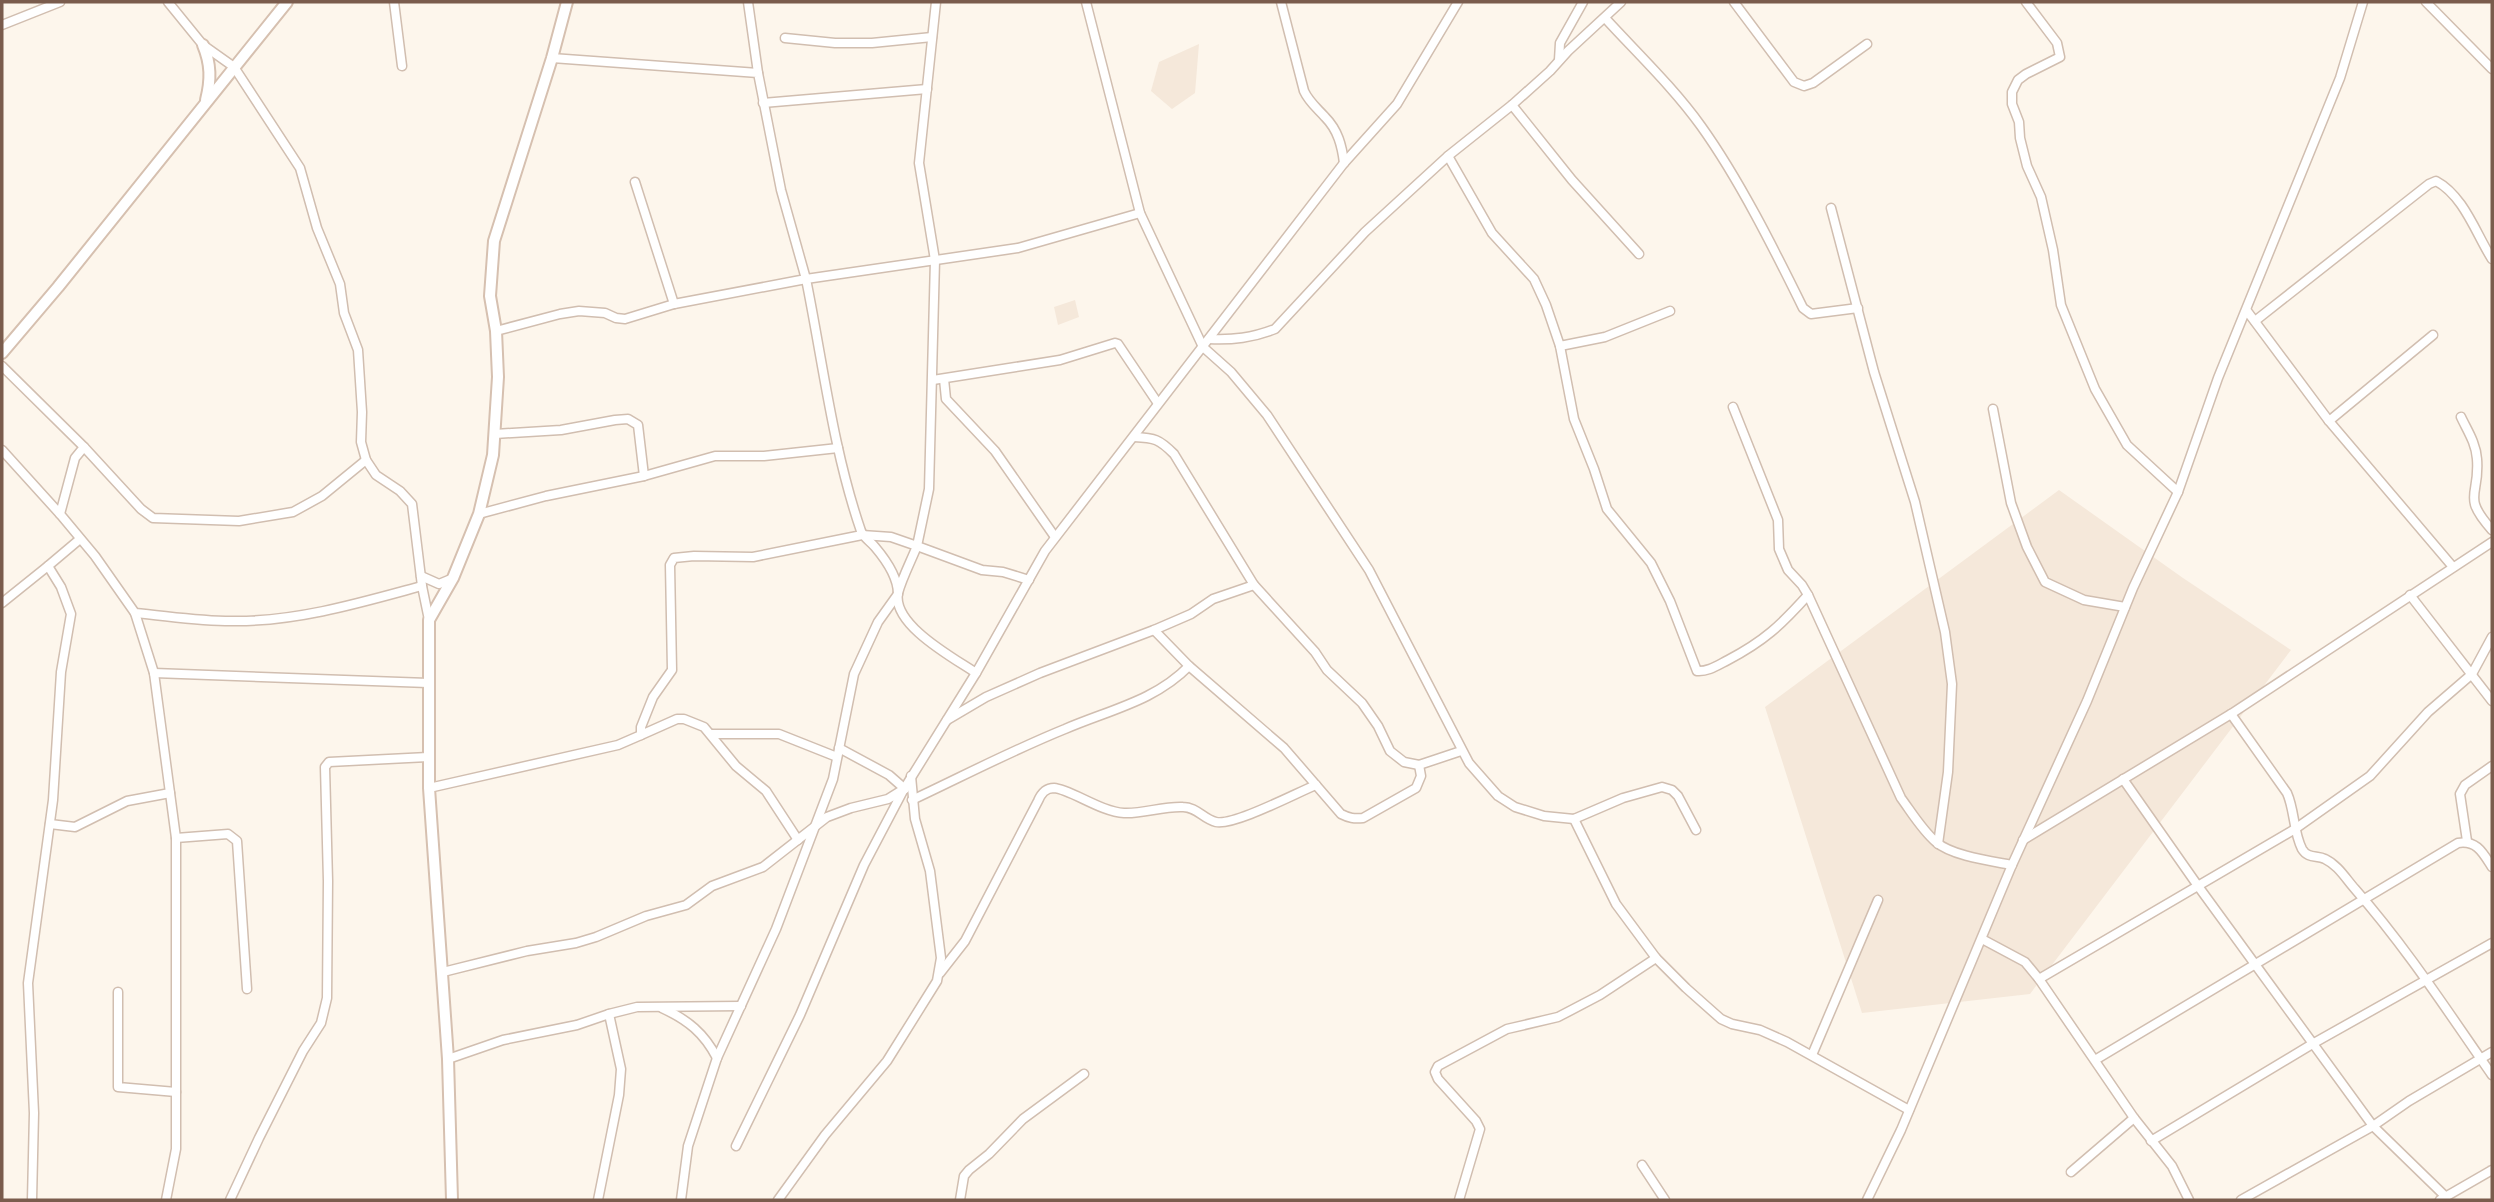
<svg xmlns="http://www.w3.org/2000/svg" width="2494" height="1202" font-family="Karla,sans-serif">
	<rect width="100%" height="100%" fill="#fdf6ec"/>
	<g fill="#f5e8da">
		<path d="M 1199,44 L 1195,93 L 1172,109 L 1151,91 L 1159,62 Z"/>
		<path d="M 1075,300 L 1079,317 L 1058,325 L 1054,307 Z"/>
		<path d="M 2059,490 L 2183,578 L 2291,650 L 2030,994 L 1862,1013 L 1765,707 Z"/>
	</g>
	<g fill="none" stroke-linecap="round" stroke-linejoin="round">
		<g stroke="#d1beb0" stroke-width="11">
			<g id="street">
				<path d="M 168,2 L 203,45 L 234,67 L 300,168 L 317,228 L 340,284 L 344,313 L 358,350 L 362,412 L 361,442 L 366,460 L 376,475 L 400,491 L 412,504 L 422,586 L 429,620"/>
				<path d="M 394,2 L 402,66"/>
				<path d="M 748,2 L 758,73"/>
				<path d="M 936,2 L 919,163 L 935,260 L 929,489 L 917,546 L 982,570 L 1003,572 L 1029,580"/>
				<path d="M 1086,2 L 1140,213 L 1203,347 L 1231,372 L 1267,415 L 1369,570 L 1469,763 L 1498,796 L 1515,807 L 1544,816 L 1574,819 L 1623,798 L 1662,787 L 1672,790 L 1678,796 L 1696,830"/>
				<path d="M 1281,2 L 1304,91 C 1309,102 1317,108 1325,117 C 1338,130 1342,146 1344,163"/>
				<path d="M 1734,2 L 1794,82 L 1804,86 L 1813,83 L 1867,44"/>
				<path d="M 2026,2 L 2057,43 L 2060,57 L 2026,74 L 2018,80 L 2012,92 L 2012,104 L 2019,122 L 2020,138 L 2027,166 L 2041,197 L 2053,250 L 2061,305 L 2095,389 L 2127,445 L 2178,492"/>
				<path d="M 2426,2 L 2492,69"/>
				<path d="M 1605,18 C 1637,53 1673,87 1701,126 C 1739,179 1774,249 1803,308 L 1811,314 L 1858,308"/>
				<path d="M 2,25 L 60,2"/>
				<path d="M 785,38 L 835,43 L 872,43 L 932,37"/>
				<path d="M 1559,60 L 1560,43 L 1583,2"/>
				<path d="M 763,103 L 927,89"/>
				<path d="M 1512,105 L 1572,180 L 1639,254"/>
				<path d="M 1448,156 L 1492,233 L 1534,279 L 1546,305 L 1560,346 L 1574,419 L 1594,469 L 1607,509 L 1651,563 L 1670,601 L 1697,671 C 1708,672 1718,665 1728,660 C 1764,641 1780,626 1808,595"/>
				<path d="M 635,182 L 674,304"/>
				<path d="M 1831,208 L 1874,372 L 1915,502 L 1945,632 L 1952,684 L 1948,772 L 1938,844"/>
				<path d="M 2247,311 L 2329,421 L 2453,567"/>
				<path d="M 2255,321 L 2429,184 L 2436,181 C 2464,196 2476,234 2492,259"/>
				<path d="M 496,331 L 560,314 L 579,311 L 605,313 L 616,318 L 625,319 L 674,304 L 806,279 L 781,190 L 758,73 L 552,58"/>
				<path d="M 1209,339 C 1233,340 1252,338 1275,329 L 1365,232 L 1448,156 L 1512,105 L 1550,71 L 1568,51 L 1621,2"/>
				<path d="M 1560,346 L 1605,337 L 1670,311"/>
				<path d="M 2,366 L 84,447 L 75,458 L 60,514 L 95,556 L 135,613 C 169,616 204,622 237,621 C 300,621 363,602 422,586"/>
				<path d="M 944,379 L 946,399 L 995,451 L 1055,537"/>
				<path d="M 933,380 L 1060,360 L 1115,343 L 1118,344 L 1157,402"/>
				<path d="M 1733,407 L 1778,520 L 1779,549 L 1788,570 L 1802,585 L 1808,595 L 1901,798 C 1912,813 1922,830 1936,842 C 1952,856 1991,861 2012,865"/>
				<path d="M 1993,409 L 2011,503 L 2027,547 L 2045,582 L 2084,600 L 2125,607"/>
				<path d="M 2461,417 C 2467,430 2476,443 2477,459 C 2480,497 2461,495 2492,530"/>
				<path d="M 2329,421 L 2433,335"/>
				<path d="M 495,434 L 561,430 L 615,420 L 628,419 L 638,425 L 644,476"/>
				<path d="M 1134,437 C 1155,438 1159,439 1174,454 L 1254,585 L 1315,652 L 1327,670 L 1362,703 L 1378,726 L 1390,751 L 1404,762 L 1419,765 L 1461,751"/>
				<path d="M 84,447 L 141,509 L 153,518 L 239,521 L 293,512 L 322,496 L 366,460"/>
				<path d="M 2,450 L 60,514"/>
				<path d="M 479,514 L 546,496 L 644,476 L 715,456 L 764,456 L 838,448"/>
				<path d="M 421,576 L 439,584 L 451,579"/>
				<path d="M 2410,595 L 2492,701"/>
				<path d="M 2,603 L 48,566"/>
				<path d="M 135,613 L 154,673 L 176,838 L 176,1149 L 166,1200"/>
				<path d="M 1154,630 L 1189,666 L 1284,748 L 1341,814 C 1349,818 1354,819 1363,818 L 1416,788 L 1421,776 L 1419,765"/>
				<path d="M 154,673 L 428,683"/>
				<path d="M 2231,714 L 2287,793 C 2295,811 2293,831 2302,849 C 2308,859 2317,855 2325,859 C 2338,865 2346,879 2355,889 C 2406,947 2448,1012 2492,1075"/>
				<path d="M 947,720 L 986,697 L 1040,673 L 1154,630 L 1191,614 L 1213,599 L 1254,585"/>
				<path d="M 712,734 L 779,734 L 837,757"/>
				<path d="M 641,735 L 677,719 L 684,719 L 704,727 L 736,766 L 766,791 L 798,840"/>
				<path d="M 839,748 L 889,775 L 905,789"/>
				<path d="M 2123,779 L 2198,886 L 2373,1126 L 2446,1197"/>
				<path d="M 429,788 L 618,745 L 641,735 L 641,727 L 653,697 L 672,670 L 670,565 L 674,558 L 694,556 L 753,557 L 862,535 L 891,537 L 917,546 C 911,561 902,578 898,593 C 892,625 954,658 976,673"/>
				<path d="M 904,789 L 976,673 L 1045,551 L 1344,163 L 1397,104 L 1458,2"/>
				<path d="M 912,800 C 963,776 1013,750 1065,729 C 1109,710 1155,701 1189,666"/>
				<path d="M 1574,819 L 1616,904 L 1656,958 L 1686,988 L 1721,1019 L 1732,1024 L 1760,1030 L 1787,1042 L 1909,1110"/>
				<path d="M 50,824 L 75,827 L 127,801 L 170,793"/>
				<path d="M 176,838 L 228,834 L 237,841 L 247,989"/>
				<path d="M 2023,840 L 2231,714 L 2492,542"/>
				<path d="M 2467,841 L 2460,794 L 2465,785 L 2492,766"/>
				<path d="M 1982,939 L 2025,962 L 2039,979 L 2134,1118 L 2172,1166 L 2189,1200"/>
				<path d="M 443,972 L 527,951 L 576,943 L 596,937 L 646,916 L 686,905 L 712,886 L 763,867 L 827,817 L 851,808 L 888,799 L 904,789 L 864,865 L 800,1015 L 736,1146"/>
				<path d="M 940,973 L 965,941 L 1038,801 C 1041,794 1045,788 1054,788 C 1070,789 1101,812 1124,813 C 1143,814 1163,806 1183,807 C 1197,807 1203,819 1216,822 C 1234,826 1296,793 1316,785"/>
				<path d="M 2039,979 L 2295,829 L 2370,776 L 2428,712 L 2472,674 L 2492,637"/>
				<path d="M 118,992 L 118,1087 L 176,1092"/>
				<path d="M 662,1008 C 688,1020 704,1033 717,1058"/>
				<path d="M 1812,1055 L 1878,900"/>
				<path d="M 448,1059 L 503,1040 L 577,1025 L 609,1014 L 637,1007 L 741,1006"/>
				<path d="M 2095,1060 L 2458,843 C 2477,840 2483,853 2492,867"/>
				<path d="M 2151,1141 L 2314,1043 L 2492,943"/>
				<path d="M 1642,1165 L 1665,1200"/>
				<path d="M 2071,1172 L 2134,1118"/>
				<path d="M 32,1200 L 34,1113 L 28,983 L 53,800 L 61,672 L 71,614 L 61,587 L 48,566 L 80,539"/>
				<path d="M 230,1200 L 259,1138 L 303,1051 L 321,1023 L 327,998 L 328,881 L 325,767 L 329,762 L 428,757"/>
				<path d="M 598,1200 L 619,1095 L 621,1069 L 609,1014"/>
				<path d="M 681,1200 L 688,1146 L 717,1058 L 776,929 L 833,779 L 854,674 L 878,622 L 898,594 C 898,577 886,560 875,547 C 870,541 864,538 861,531 C 833,450 823,363 806,279 L 1018,248 L 1140,213"/>
				<path d="M 778,1200 L 825,1135 L 887,1061 L 937,981 L 941,958 L 930,871 L 915,819 L 911,776"/>
				<path d="M 960,1200 L 964,1176 L 969,1170 L 989,1154 L 1023,1119 L 1084,1074"/>
				<path d="M 1459,1200 L 1480,1129 L 1476,1121 L 1438,1079 L 1435,1072 L 1438,1066 L 1507,1029 L 1558,1017 L 1600,995 L 1656,958"/>
				<path d="M 1867,1200 L 1901,1130 L 2012,865 L 2087,701 L 2133,588 L 2178,492 L 2218,378 L 2340,78 L 2363,2"/>
				<path d="M 2241,1200 L 2373,1126 L 2409,1101 L 2492,1052"/>
				<path d="M 2440,1200 L 2492,1170"/>
			</g>
		</g>
		<g stroke="#d6c0b0" stroke-width="14">
			<g id="secondary">
				<path d="M 203,45 C 211,64 211,80 206,100"/>
				<path d="M 2,353 L 58,287 L 287,2"/>
				<path d="M 452,1200 L 448,1059 L 429,788 L 429,620 L 453,578 L 479,514 L 493,455 L 498,377 L 496,331 L 490,296 L 494,241 L 552,58 L 567,2"/>
			</g>
		</g>
		<use href="#street" stroke="#fff" stroke-width="8"/>
		<use href="#secondary" stroke="#fff" stroke-width="10"/>
	</g>
	<rect width="2494" height="1202" fill="none" stroke="#7a5c4d" stroke-width="7"/>
</svg>
